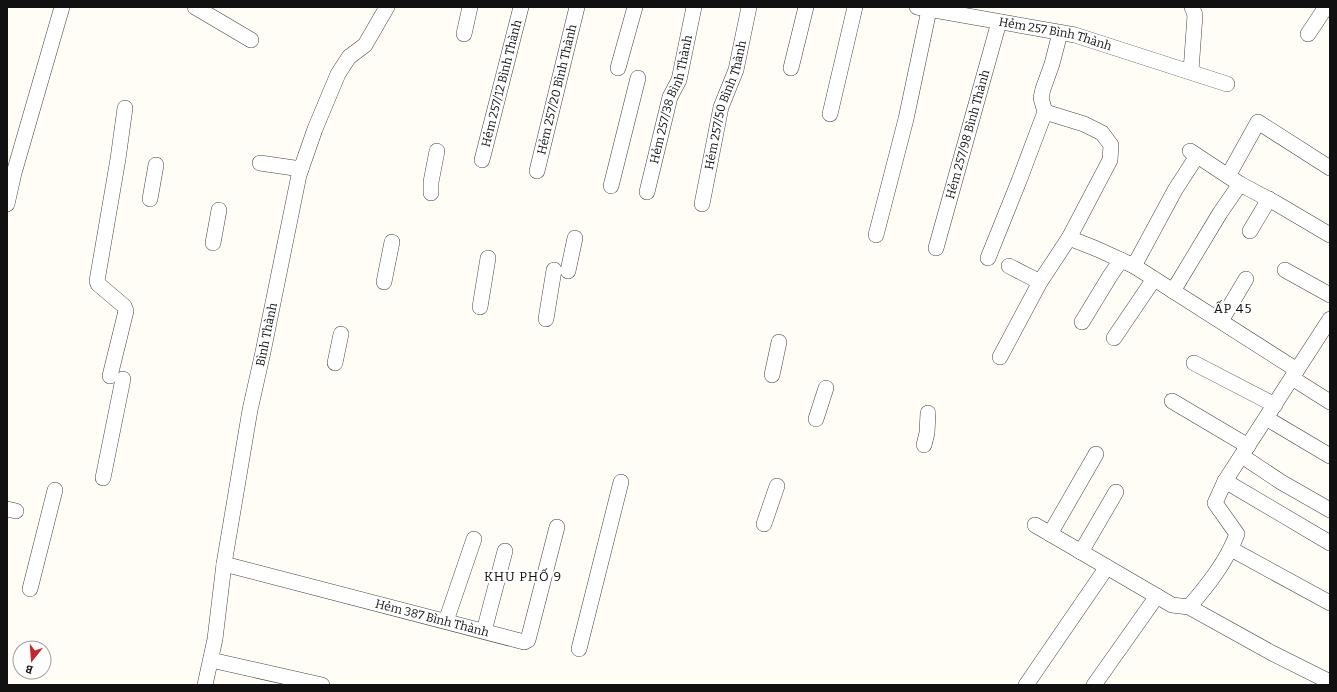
<svg xmlns="http://www.w3.org/2000/svg" width="1337" height="692" font-family="Bitter,serif">
	<rect width="100%" height="100%" fill="#fffdf5"/>
	<g fill="none" stroke-linecap="round" stroke-linejoin="round">
		<g stroke="#444" stroke-width="16">
			<g id="minor">
				<path d="M 195,7 L 251,40"/>
				<path id="s1" d="M 917,7 L 1075,35 L 1227,84"/>
				<path d="M 464,34 L 470,7"/>
				<path d="M 1308,34 L 1326,7"/>
				<path d="M 618,68 L 635,7"/>
				<path d="M 791,68 L 806,7"/>
				<path d="M 1191,71 L 1195,15 L 1192,7"/>
				<path d="M 1045,112 L 1084,124 L 1102,133 L 1111,145 L 1110,160 L 1069,238"/>
				<path d="M 830,114 L 855,7"/>
				<path d="M 1190,151 L 1240,184 L 1274,202 L 1330,235"/>
				<path id="s2" d="M 482,160 L 521,7"/>
				<path d="M 260,163 L 301,169"/>
				<path id="s3" d="M 537,171 L 577,7"/>
				<path d="M 1228,176 L 1258,122 L 1330,168"/>
				<path d="M 611,186 L 638,78"/>
				<path id="s4" d="M 647,192 L 670,97 L 679,80 L 694,7"/>
				<path d="M 431,193 L 431,182 L 437,151"/>
				<path d="M 150,199 L 156,165"/>
				<path d="M 7,204 L 14,173 L 62,7"/>
				<path id="s5" d="M 702,204 L 721,107 L 736,70 L 749,7"/>
				<path d="M 1250,231 L 1269,199"/>
				<path d="M 876,235 L 906,119 L 929,10"/>
				<path d="M 213,243 L 219,210"/>
				<path id="s6" d="M 936,248 L 999,22"/>
				<path d="M 988,258 L 1019,181 L 1045,112 L 1041,98 L 1043,89 L 1052,64 L 1060,33"/>
				<path d="M 1009,266 L 1040,282 L 1069,238 L 1097,249 L 1134,266 L 1297,370"/>
				<path d="M 1134,266 L 1175,190 L 1197,156"/>
				<path d="M 1285,270 L 1330,295"/>
				<path d="M 568,271 L 575,238"/>
				<path d="M 384,282 L 392,242"/>
				<path d="M 1173,291 L 1220,213 L 1240,184"/>
				<path d="M 480,307 L 488,258"/>
				<path d="M 546,319 L 554,270"/>
				<path d="M 1221,321 L 1246,279"/>
				<path d="M 1082,322 L 1110,276 L 1121,260"/>
				<path d="M 1114,338 L 1154,279"/>
				<path d="M 1000,357 L 1040,282"/>
				<path d="M 335,363 L 341,334"/>
				<path d="M 1194,363 L 1275,405"/>
				<path d="M 772,375 L 779,342"/>
				<path d="M 110,376 L 126,311 L 124,306 L 98,284 L 97,281 L 118,159 L 125,108"/>
				<path d="M 1292,378 L 1330,402"/>
				<path d="M 1172,401 L 1248,446"/>
				<path d="M 1266,418 L 1330,456"/>
				<path d="M 816,419 L 826,388"/>
				<path d="M 924,445 L 927,433 L 928,413"/>
				<path d="M 1242,456 L 1281,482 L 1330,510"/>
				<path d="M 103,478 L 123,379"/>
				<path d="M 1225,481 L 1330,543"/>
				<path d="M 7,509 L 16,511"/>
				<path d="M 764,524 L 777,486"/>
				<path d="M 1035,525 L 1172,605 L 1189,607 L 1272,653 L 1330,682"/>
				<path d="M 1050,534 L 1096,454"/>
				<path d="M 1231,549 L 1330,603"/>
				<path d="M 1081,552 L 1116,492"/>
				<path id="s7" d="M 224,564 L 524,642 L 528,640 L 557,527"/>
				<path d="M 30,589 L 55,490"/>
				<path d="M 1189,607 C 1208,585 1227,561 1237,534 L 1215,503 L 1225,481 L 1330,319"/>
				<path d="M 446,621 L 474,539"/>
				<path d="M 484,631 L 505,551"/>
				<path d="M 579,649 L 621,482"/>
				<path d="M 211,660 L 322,685"/>
				<path id="s8" d="M 205,685 L 215,639 L 224,564 L 250,410 L 263,352 L 299,175 L 315,129 L 338,74 L 349,57 L 365,45 L 387,7"/>
				<path d="M 1026,685 L 1107,567"/>
				<path d="M 1094,685 L 1157,596"/>
			</g>
		</g>
		<use href="#minor" stroke="#fff" stroke-width="15"/>
	</g>
	<g text-anchor="middle" stroke-width="4" stroke-linejoin="round" paint-order="stroke">
		<g font-size="12" fill="#111" stroke="#fff">
			<text dy="4" stroke="none"><textPath href="#s1" startOffset="141">Hẻm 257 Bình Thành</textPath></text>
			<text dy="4" stroke="none"><textPath href="#s2" startOffset="79">Hẻm 257/12 Bình Thành</textPath></text>
			<text dy="4" stroke="none"><textPath href="#s3" startOffset="84">Hẻm 257/20 Bình Thành</textPath></text>
			<text dy="4" stroke="none"><textPath href="#s4" startOffset="96">Hẻm 257/38 Bình Thành</textPath></text>
			<text dy="4" stroke="none"><textPath href="#s5" startOffset="102">Hẻm 257/50 Bình Thành</textPath></text>
			<text dy="4" stroke="none"><textPath href="#s6" startOffset="118">Hẻm 257/98 Bình Thành</textPath></text>
			<text dy="4" stroke="none"><textPath href="#s8" startOffset="356">Bình Thành</textPath></text>
			<text dy="4" stroke="none"><textPath href="#s7" startOffset="215">Hẻm 387 Bình Thành</textPath></text>
		</g>
		<g font-size="13" letter-spacing="1" fill="#111" stroke="#fff">
			<text x="1233" y="313">ẤP 45</text>
			<text x="523" y="581">KHU PHỐ 9</text>
		</g>
	</g>
	<rect width="1337" height="692" fill="none" stroke="#111111" stroke-width="16"/>
	<g transform="translate(32 660) rotate(197)"><circle r="19" fill="#ffffff" stroke="#a0a0a0"/>
	<path d="M0-3L7 15L0 10L-7 15Z" fill="#c4262e"/>
	<text y="-6" font-size="11" font-weight="bold" text-anchor="middle" fill="#111111">B</text>
	</g>
</svg>
